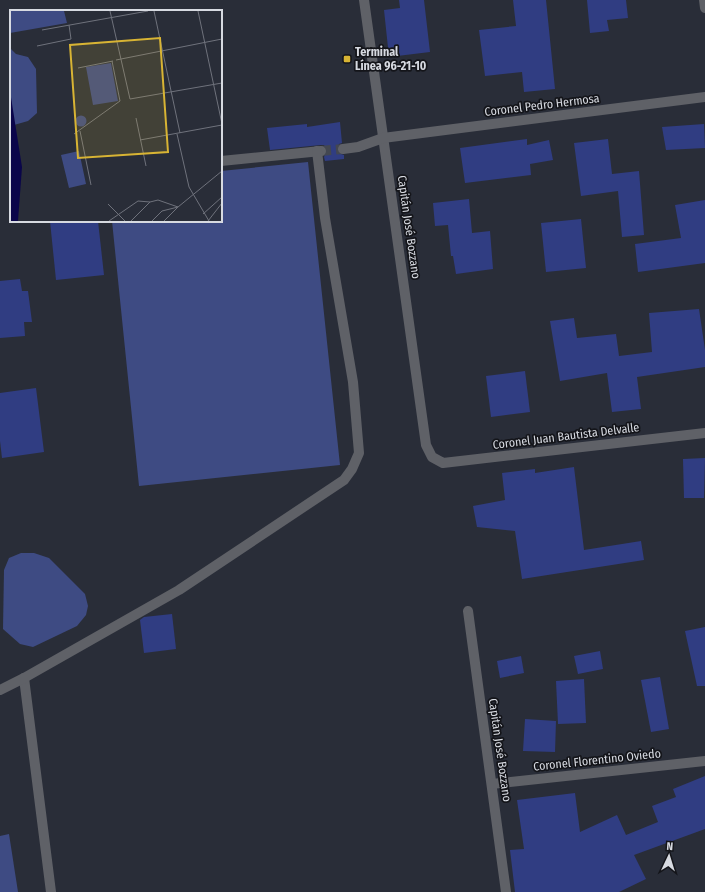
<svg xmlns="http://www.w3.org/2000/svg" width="705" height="892" font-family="'Fira Sans Condensed',sans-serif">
	<rect width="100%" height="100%" fill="#292d38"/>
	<g fill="#3e4b83">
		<path d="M 308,162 L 340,465 L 139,486 L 112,221 L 221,221 L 221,171 Z"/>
		<path d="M 21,553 L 34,553 L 49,558 L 85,594 L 88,606 L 86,615 L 77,626 L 33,647 L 20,644 L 3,629 L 4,570 L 9,558 Z"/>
		<path d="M 9,834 L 18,892 L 0,892 L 0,836 Z"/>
	</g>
	<g fill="#303d82">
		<path d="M 399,0 L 424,0 L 430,52 L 389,57 L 384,10 L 400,8 Z"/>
		<path d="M 513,0 L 546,0 L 555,89 L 524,92 L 522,72 L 485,76 L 479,30 L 516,26 Z"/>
		<path d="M 587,0 L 626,0 L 628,18 L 607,20 L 609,31 L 590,33 Z"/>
		<path d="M 340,122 L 342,143 L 339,144 L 337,149 L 338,153 L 344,155 L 344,159 L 325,161 L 324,157 L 327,150 L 324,145 L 321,145 L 270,150 L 267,128 L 307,124 L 307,127 Z"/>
		<path d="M 704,124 L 705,148 L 666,150 L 662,127 Z"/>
		<path d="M 527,139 L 527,145 L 549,140 L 553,160 L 530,164 L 531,175 L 465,183 L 460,148 Z"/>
		<path d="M 608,139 L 612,174 L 639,171 L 644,235 L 622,237 L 618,191 L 581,196 L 574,143 Z"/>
		<path d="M 469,199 L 472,233 L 490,231 L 493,269 L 456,274 L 453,256 L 451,256 L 448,225 L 435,226 L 433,203 Z"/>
		<path d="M 705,200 L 705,263 L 638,272 L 635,244 L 681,238 L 675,205 Z"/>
		<path d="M 581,219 L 586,268 L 546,272 L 541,223 Z"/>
		<path d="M 50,221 L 98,221 L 104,275 L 56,280 Z"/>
		<path d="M 20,279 L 22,291 L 28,291 L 32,322 L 24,322 L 25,336 L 0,338 L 0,281 Z"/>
		<path d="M 699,309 L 705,350 L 705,367 L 637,377 L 641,409 L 612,412 L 607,373 L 560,381 L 550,321 L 574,318 L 577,338 L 616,334 L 619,356 L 652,352 L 649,313 Z"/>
		<path d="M 525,371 L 530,412 L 491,417 L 486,376 Z"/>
		<path d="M 36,388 L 44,452 L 2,458 L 0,441 L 0,393 Z"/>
		<path d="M 705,458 L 704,498 L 684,498 L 683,459 Z"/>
		<path d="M 574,467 L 584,550 L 641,541 L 644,560 L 522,579 L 515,531 L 477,527 L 473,506 L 505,500 L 502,473 L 535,469 L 535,473 Z"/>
		<path d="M 172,614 L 176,649 L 144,653 L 140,620 L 144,617 Z"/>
		<path d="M 705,627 L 705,686 L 697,686 L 685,631 Z"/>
		<path d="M 600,651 L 603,669 L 578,674 L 574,656 Z"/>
		<path d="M 521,656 L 524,673 L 500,678 L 497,661 Z"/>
		<path d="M 660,677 L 669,729 L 651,732 L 641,680 Z"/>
		<path d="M 584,679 L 586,723 L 558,724 L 556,681 Z"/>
		<path d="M 525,719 L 556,721 L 555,752 L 523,751 Z"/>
		<path d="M 705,776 L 705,829 L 634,855 L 646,879 L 619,892 L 515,892 L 510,850 L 524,849 L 517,800 L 575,793 L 580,832 L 617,815 L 626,835 L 658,822 L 652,806 L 676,797 L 673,789 Z"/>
	</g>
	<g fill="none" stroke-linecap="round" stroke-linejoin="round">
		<path stroke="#434751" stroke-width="10" stroke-dasharray="10 5" stroke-linecap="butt" d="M 321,151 L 343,149"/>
		<g stroke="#5f6167" stroke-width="10">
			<path d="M 364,0 L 426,445 L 432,457 L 443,463 L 705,433"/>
			<path d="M 704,0 L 705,8"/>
			<path d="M 343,149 L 358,147 L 383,138 L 705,97"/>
			<path d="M 221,161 L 321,151"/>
			<path d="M 468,611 L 506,892"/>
			<path d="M 24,678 L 51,892"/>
			<path d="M 0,690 L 24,678 L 179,590 L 344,480 L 352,469 L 359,453 L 353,382 L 325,218 L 317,151"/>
			<path d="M 492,784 L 705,761"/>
		</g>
	</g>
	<rect fill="#d8b434" stroke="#14151a" stroke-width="1.5" x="343" y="55" width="8" height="8" rx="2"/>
	<g text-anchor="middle" stroke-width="3.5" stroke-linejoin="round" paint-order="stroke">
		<g font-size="12" font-weight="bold" fill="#d7dae1" stroke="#14151a" text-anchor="start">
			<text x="355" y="56">Terminal<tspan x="355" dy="14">Línea 96-21-10</tspan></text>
		</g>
		<g font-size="12" fill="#d7dae1" stroke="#14151a">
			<text transform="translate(542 105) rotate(-7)" y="4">Coronel Pedro Hermosa</text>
			<text transform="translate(409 227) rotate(82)" y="4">Capitán José Bozzano</text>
			<text transform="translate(566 436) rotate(-7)" y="4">Coronel Juan Bautista Delvalle</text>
			<text transform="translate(500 750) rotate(82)" y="4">Capitán José Bozzano</text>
			<text transform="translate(597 760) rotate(-6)" y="4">Coronel Florentino Oviedo</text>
		</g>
	</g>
	<g transform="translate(10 10)">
		<rect width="212" height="212" fill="#292d38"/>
		<path d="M 0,1 L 54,1 L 57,13 L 0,23 ZM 0,38 L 6,44 L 18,47 L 26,59 L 27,103 L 18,111 L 4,115 L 0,81 ZM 101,53 L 108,91 L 83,95 L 76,57 ZM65.5 111a5.5 5.5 0 1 1 11 0a5.5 5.5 0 1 1-11 0ZM 69,141 L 76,174 L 59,178 L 51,145 Z" fill="#3e4b83"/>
		<path d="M 0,81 L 12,157 L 8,211 L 0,211 Z" fill="#0a054a"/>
		<path fill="none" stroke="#6f727c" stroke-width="1" d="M 100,1 L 120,89 L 212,73M 144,1 L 170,123M 188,1 L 212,114M 32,20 L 138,1M 27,36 L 61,29 L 59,15M 106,50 L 212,29M 68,58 L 103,51M 126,108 L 136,156M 70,121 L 81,175M 64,124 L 110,91 L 102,51M 167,124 L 179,177 L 199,211M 130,130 L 212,115M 98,194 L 115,211M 193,204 L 212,187M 99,211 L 128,191 L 140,192M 121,211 L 140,192 L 148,190 L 168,197 L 154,211M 142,211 L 152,201 L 168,197 L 212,161M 198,211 L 212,193"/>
		<path fill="#d8b434" fill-opacity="0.15" stroke="#d8b434" stroke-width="2" d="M 150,28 L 158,142 L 68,148 L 60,35 Z"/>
		<rect width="212" height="212" fill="none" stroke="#d7dae1" stroke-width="2"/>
	</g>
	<g transform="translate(669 856) rotate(4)" stroke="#14151a" stroke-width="3" paint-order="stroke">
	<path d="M0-3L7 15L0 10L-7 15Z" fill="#d7dae1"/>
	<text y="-6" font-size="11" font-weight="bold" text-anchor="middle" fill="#d7dae1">N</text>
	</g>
</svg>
